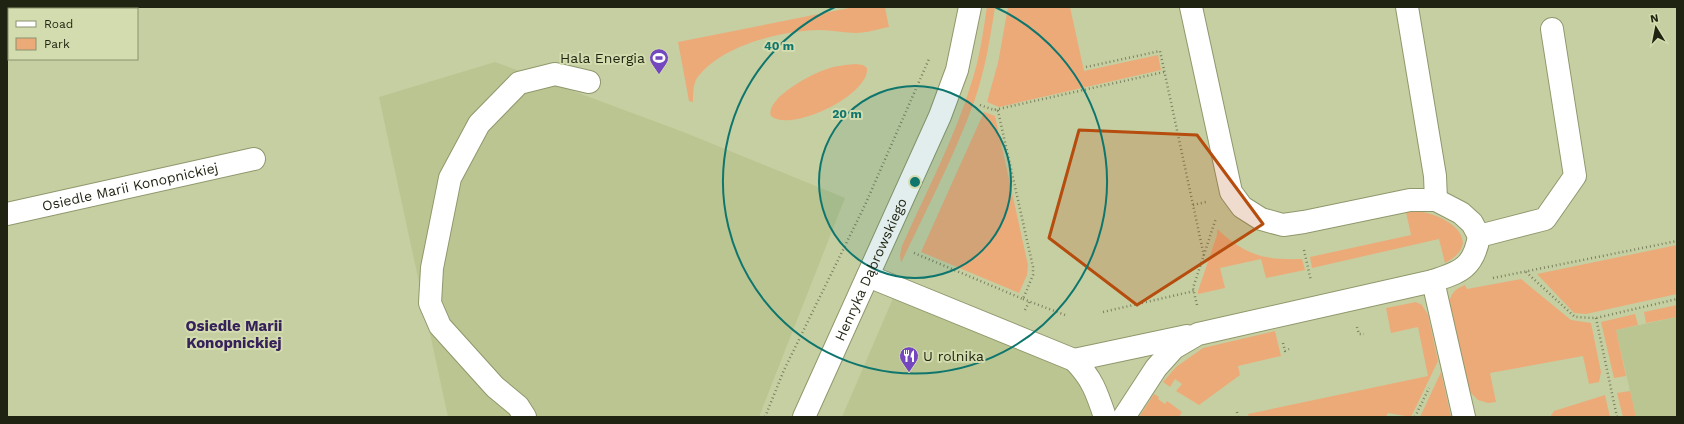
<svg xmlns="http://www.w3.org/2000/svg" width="1684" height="424" font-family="'Work Sans',sans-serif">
	<rect width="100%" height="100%" fill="#c6cfa2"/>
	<g fill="#bbc591">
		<path d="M 495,62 L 686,133 L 845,198 L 759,417 L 448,417 L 379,97 Z"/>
		<path d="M 897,289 L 1074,360 L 1105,417 L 842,417 Z"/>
		<path d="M 1677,317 L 1677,417 L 1636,417 L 1616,330 Z"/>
	</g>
	<g fill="#ecaa79">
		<path d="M 854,7 L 885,7 L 889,27 C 879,29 866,33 856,33 C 844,33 832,30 819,30 C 781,31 722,45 697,78 C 693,84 693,95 693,102 L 689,101 L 678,42 Z"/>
		<path d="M 987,7 L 995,7 C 990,39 985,71 974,102 C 954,157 926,210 901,263 L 900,255 L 902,246 C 926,192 955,138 972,81 C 980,57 983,32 987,7 Z"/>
		<path d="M 1008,7 L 1070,7 L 1084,71 L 1158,55 L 1161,70 L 999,107 L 987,102 L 998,63 Z"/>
		<path d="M 855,64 L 863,65 L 867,68 C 870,95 791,133 771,116 C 766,98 810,75 824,70 C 834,66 845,65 855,64 Z"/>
		<path d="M 984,112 L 995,116 L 1028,265 L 1027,275 L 1019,293 L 921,252 Z"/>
		<path d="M 1411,211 C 1441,210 1489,240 1445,263 L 1439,239 L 1312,268 L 1310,257 L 1411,235 L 1406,212 Z"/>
		<path d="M 1217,229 C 1247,256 1263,260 1302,259 L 1305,270 L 1266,278 L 1261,259 L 1220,268 L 1225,288 L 1198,294 L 1198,291 L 1217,235 Z"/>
		<path d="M 1677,245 L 1677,294 L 1586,314 L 1574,313 L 1537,274 Z"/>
		<path d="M 1521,279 L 1571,320 L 1591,323 L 1601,372 L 1599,382 L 1589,384 L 1583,356 L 1490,373 L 1496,402 L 1488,403 L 1478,400 L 1466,388 L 1448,309 C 1450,296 1452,290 1465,285 L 1467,289 Z"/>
		<path d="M 1416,302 L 1422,305 L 1428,315 L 1438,361 L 1411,417 L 1388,413 L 1386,417 L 1249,417 L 1248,414 L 1428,376 L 1418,327 L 1391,333 L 1386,308 Z"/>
		<path d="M 1677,305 L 1677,317 L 1646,323 L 1644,312 Z"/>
		<path d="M 1635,314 L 1638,325 L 1616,330 L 1626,376 L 1614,378 L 1601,322 Z"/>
		<path d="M 1275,331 L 1281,356 L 1238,366 L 1240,375 L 1199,405 L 1176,391 L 1182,384 L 1175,379 L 1170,387 L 1163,382 L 1176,367 L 1203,348 Z"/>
		<path d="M 1441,372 L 1451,417 L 1420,417 Z"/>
		<path d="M 1630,391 L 1636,417 L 1623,417 L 1617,393 Z"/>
		<path d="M 1154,394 L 1159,397 L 1158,399 L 1165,404 L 1167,401 L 1182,412 L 1179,417 L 1139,417 Z"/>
		<path d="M 1605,395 L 1610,417 L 1550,417 L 1554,411 Z"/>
	</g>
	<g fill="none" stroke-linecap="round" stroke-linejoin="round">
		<g stroke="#8f986c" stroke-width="24">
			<g id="minor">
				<path d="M 1191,7 L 1231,192 L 1242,207 L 1261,219 L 1283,225 L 1304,222 L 1410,200 L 1436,200 L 1461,213 L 1472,223 L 1479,236"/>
				<path d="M 1407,7 L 1435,176 L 1436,200"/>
				<path id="s1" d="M 7,214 L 254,159"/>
				<path d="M 868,276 L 1074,360 L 1187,336"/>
				<path d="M 1074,360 C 1092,378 1097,393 1105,417"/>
				<path d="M 525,417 L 518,406 L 495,387 L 440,326 L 430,303 L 432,268 L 450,178 L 479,124 L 519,83 L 555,74 L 589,82"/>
				<path id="s2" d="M 804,417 L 940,116 L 957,70 L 970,7"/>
				<path d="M 1124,417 L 1156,368 L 1174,348 L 1198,334 L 1433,281"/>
				<path d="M 1464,417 L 1433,281 C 1461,272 1474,267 1479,236 L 1545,219 L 1575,176 L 1552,29"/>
			</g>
		</g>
		<g stroke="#79805f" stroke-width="2.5" stroke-dasharray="1 3" stroke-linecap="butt">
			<path d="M 1086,67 L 1160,51 L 1204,256"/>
			<path d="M 980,105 L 994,110 L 1164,72"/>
			<path d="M 1193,205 L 1206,202"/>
			<path d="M 1304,250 L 1311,281"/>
			<path d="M 914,253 L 1023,299 L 1033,275 L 1033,267 L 998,111 L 994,110"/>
			<path d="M 1526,272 L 1575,317 L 1596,318 L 1677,299"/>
			<path d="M 1493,278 L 1677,241"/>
			<path d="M 1023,299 L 1065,315"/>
			<path d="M 1197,305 L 1193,288 L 1216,218"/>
			<path d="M 1025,310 L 1029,302"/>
			<path d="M 1103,312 L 1194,291"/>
			<path d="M 1596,318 L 1617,417"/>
			<path d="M 1357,327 L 1359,334 L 1364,334"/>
			<path d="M 1283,343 L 1285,351 L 1289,349"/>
			<path d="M 1237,412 L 1238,417"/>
			<path d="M 765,417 L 784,370 L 865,205 L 929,59"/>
			<path d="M 1415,417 L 1429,388"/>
		</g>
		<use href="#minor" stroke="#fff" stroke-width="22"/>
	</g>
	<path fill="#b64c0d" fill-opacity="0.2" stroke="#b64c0d" stroke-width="3" stroke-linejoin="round" d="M 1079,130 L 1197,135 L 1263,224 L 1137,305 L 1049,238 Z"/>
	<circle cx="915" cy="182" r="96" fill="#0f766e" fill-opacity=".12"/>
	<g fill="none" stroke="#0f766e" stroke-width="2">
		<circle cx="915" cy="182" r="96"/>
		<path d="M995 7A192 192 0 1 1 835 7"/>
	</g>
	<defs>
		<g id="stadium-pin" transform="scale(1)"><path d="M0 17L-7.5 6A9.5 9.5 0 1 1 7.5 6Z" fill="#7447bf" stroke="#d3dcae"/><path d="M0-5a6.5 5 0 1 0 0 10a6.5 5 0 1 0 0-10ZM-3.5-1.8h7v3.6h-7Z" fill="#fff"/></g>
		<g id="restaurant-pin" transform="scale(1)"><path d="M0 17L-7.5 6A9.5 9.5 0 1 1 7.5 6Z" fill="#7447bf" stroke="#d3dcae"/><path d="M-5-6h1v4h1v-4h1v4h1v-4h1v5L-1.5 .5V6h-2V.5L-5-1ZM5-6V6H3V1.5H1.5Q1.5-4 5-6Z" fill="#fff"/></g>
	</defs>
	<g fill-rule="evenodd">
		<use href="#stadium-pin" x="659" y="58"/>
		<use href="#restaurant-pin" x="909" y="356"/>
	</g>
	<g text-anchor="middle" stroke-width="4" stroke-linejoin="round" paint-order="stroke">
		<g font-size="14" fill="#1f2311" stroke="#d3dcae" text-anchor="end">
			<text x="645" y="63">Hala Energia</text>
			<text x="923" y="361" text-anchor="start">U rolnika</text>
		</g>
		<g font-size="14" fill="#1f2311" stroke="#d3dcae">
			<text dy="5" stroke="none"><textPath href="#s1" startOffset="126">Osiedle Marii Konopnickiej</textPath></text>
			<text dy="5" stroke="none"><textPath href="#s2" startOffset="162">Henryka Dąbrowskiego</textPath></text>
		</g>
		<g font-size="15" font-weight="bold" fill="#36215b" stroke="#d3dcae">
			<text x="234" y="331">Osiedle Marii<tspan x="234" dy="17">Konopnickiej</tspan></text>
		</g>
	</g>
	<circle cx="915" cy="182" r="6" fill="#0f766e" stroke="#d3dcae" stroke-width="2"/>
	<g font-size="12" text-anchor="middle" font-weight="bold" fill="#0f766e" stroke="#d3dcae" stroke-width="4" stroke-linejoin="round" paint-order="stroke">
		<text x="779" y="50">40 m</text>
		<text x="847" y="118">20 m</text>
	</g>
	<rect width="1684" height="424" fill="none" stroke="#1f2311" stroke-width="16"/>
	<rect x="8" y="8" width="130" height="52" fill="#d3dcae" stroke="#8b926f"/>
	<rect x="16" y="21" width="20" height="6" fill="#ffffff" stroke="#8b926f"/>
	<text x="44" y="28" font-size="12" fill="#1f2311">Road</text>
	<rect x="16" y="38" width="20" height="12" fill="#ecaa79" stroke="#8b926f"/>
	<text x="44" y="48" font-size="12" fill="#1f2311">Park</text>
	<g transform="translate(1656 28) rotate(350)" stroke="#d3dcae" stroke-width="3" paint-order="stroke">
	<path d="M0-3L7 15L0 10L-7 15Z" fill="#1f2311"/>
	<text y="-6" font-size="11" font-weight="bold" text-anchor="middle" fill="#1f2311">N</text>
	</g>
</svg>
